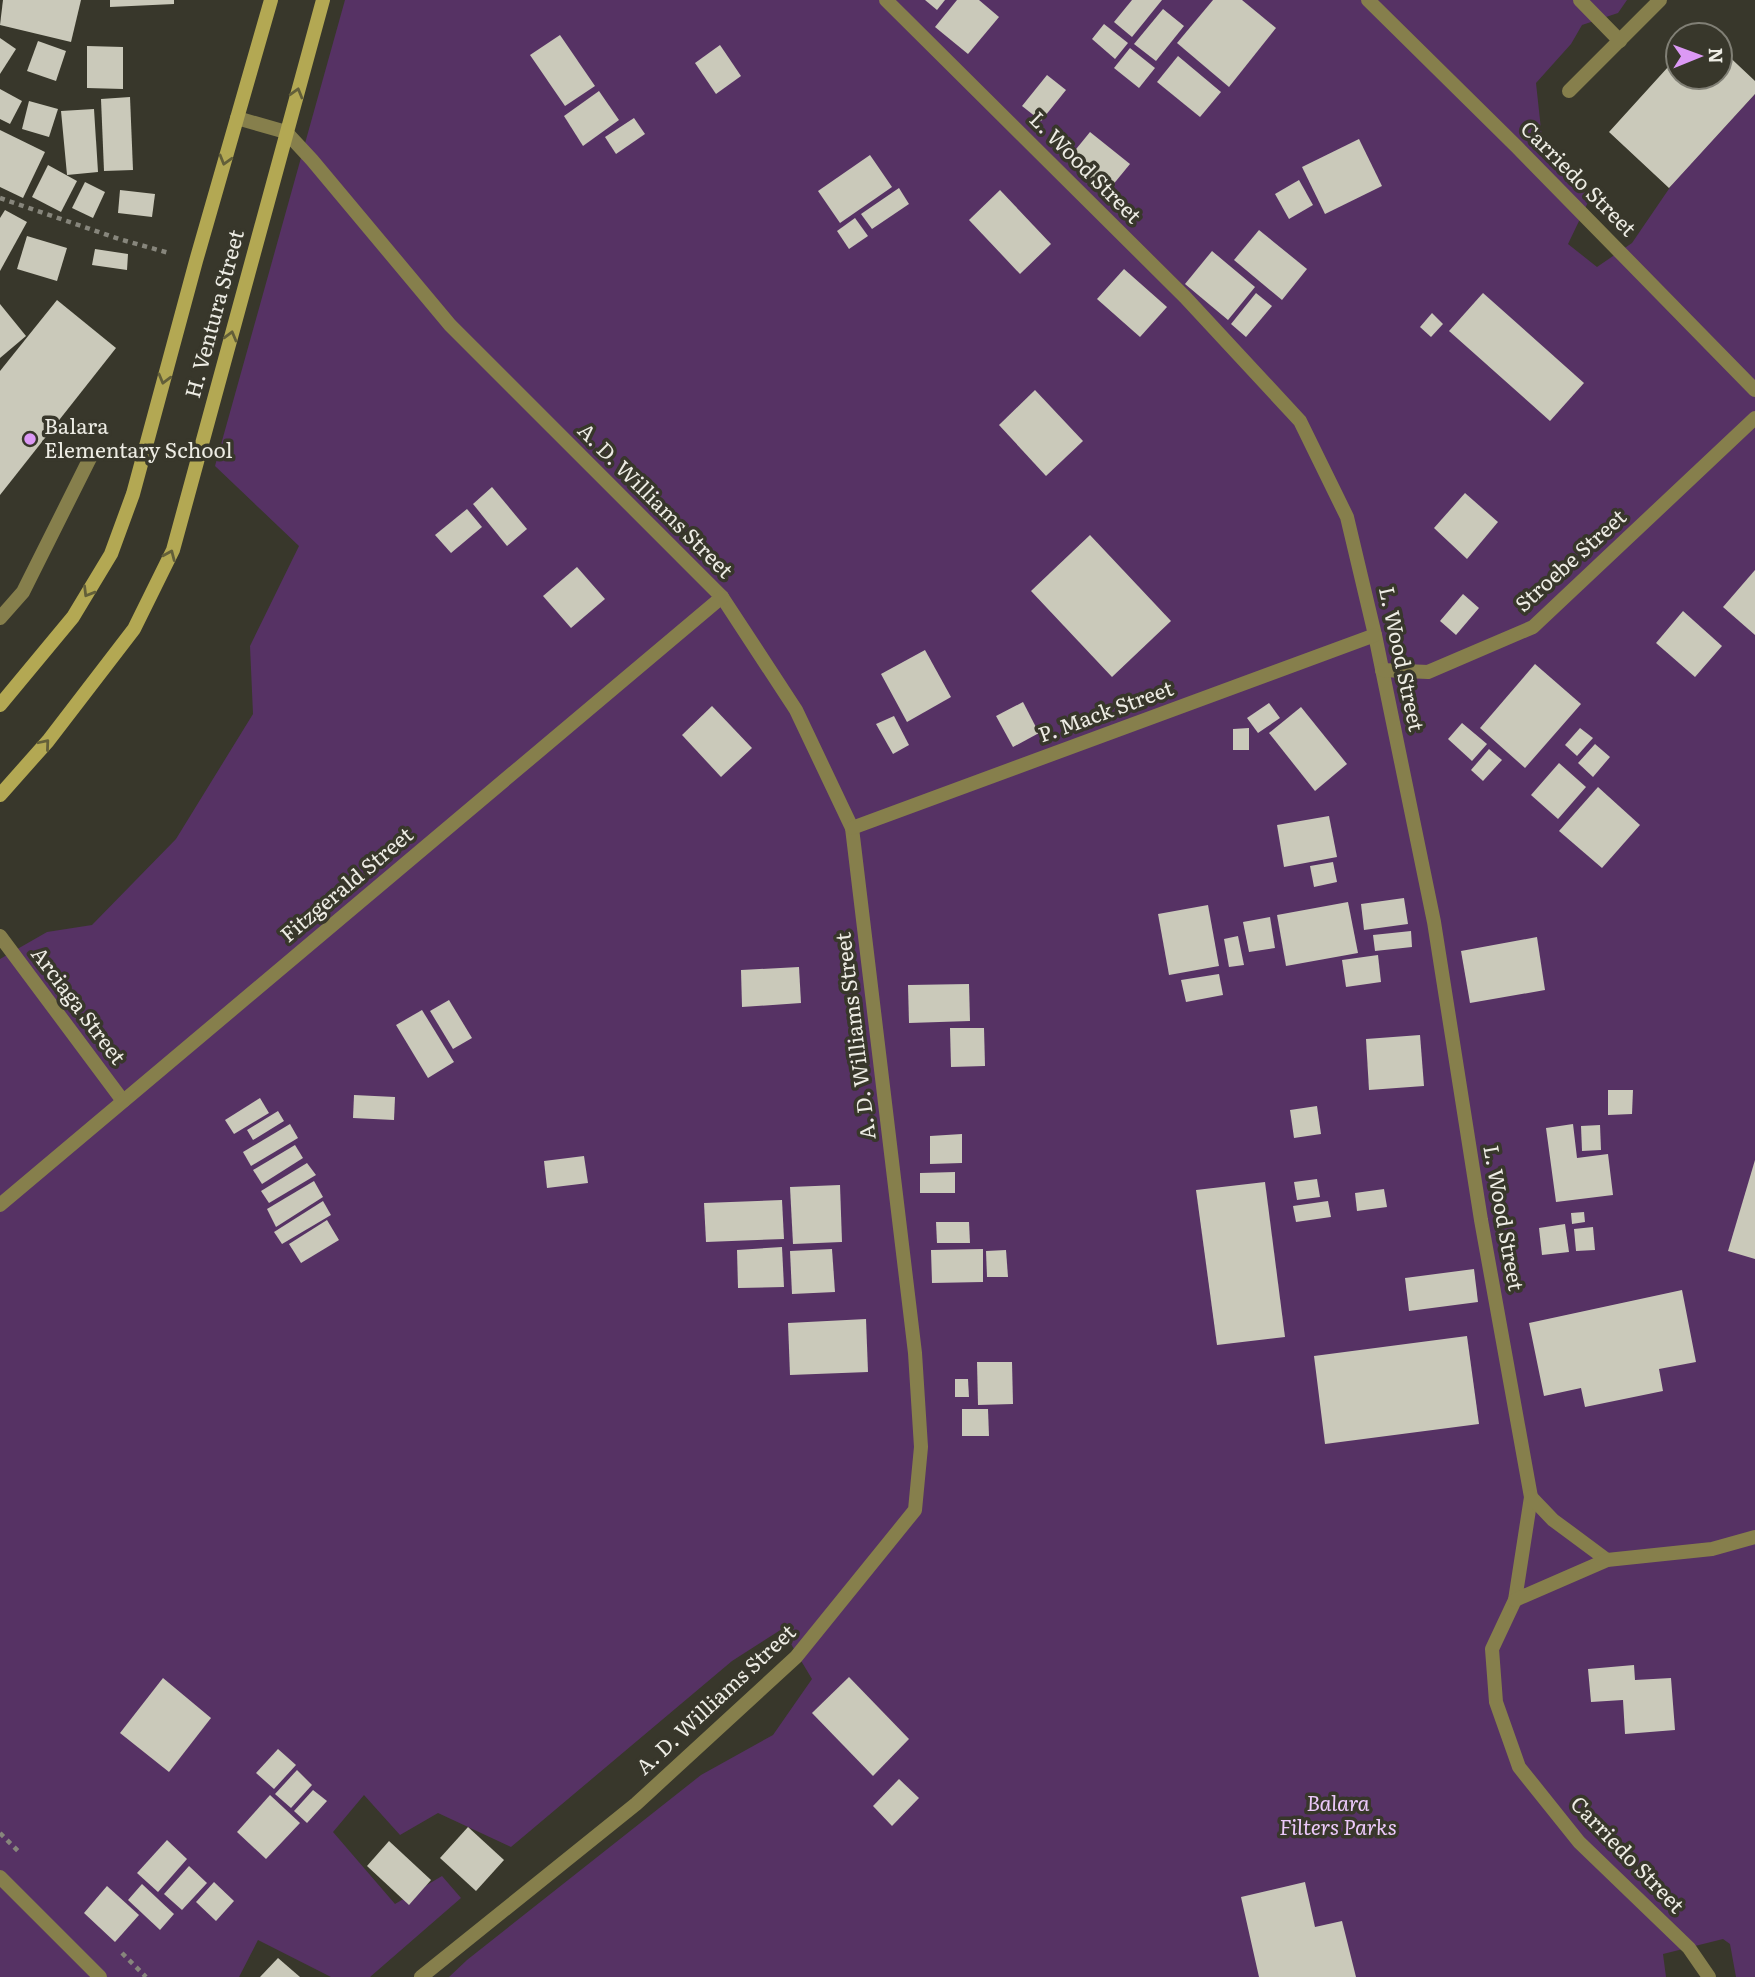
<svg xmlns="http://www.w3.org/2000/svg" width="1755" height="1977" font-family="Literata,serif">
	<rect width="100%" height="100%" fill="#38372b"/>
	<path fill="#563264" d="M 345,0 L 1627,0 L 1618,13 L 1582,25 L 1571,44 L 1536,83 L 1544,157 L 1591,196 L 1568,244 L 1597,267 L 1632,243 L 1675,180 L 1755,94 L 1755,1977 L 1736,1977 L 1730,1944 L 1723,1939 L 1663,1954 L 1666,1977 L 449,1977 L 467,1960 L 701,1775 L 773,1735 L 812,1679 L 782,1629 L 732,1661 L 511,1847 L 438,1813 L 400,1835 L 364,1795 L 333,1832 L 395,1904 L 442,1876 L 461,1898 L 370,1977 L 331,1977 L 258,1940 L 239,1977 L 0,1977 L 0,959 L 47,932 L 92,925 L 176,839 L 253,714 L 250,646 L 299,546 L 215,466 Z"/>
	<g fill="#cac9ba">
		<path d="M 3,0 L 81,0 L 71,42 L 0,25 Z"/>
		<path d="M 110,0 L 174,0 L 174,4 L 110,7 Z"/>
		<path d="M 925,0 L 945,0 L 937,10 Z"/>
		<path d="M 957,0 L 979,0 L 999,17 L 968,54 L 935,27 Z"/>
		<path d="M 1132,0 L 1162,0 L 1132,37 L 1114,22 Z"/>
		<path d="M 1213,0 L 1242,0 L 1276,28 L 1229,87 L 1177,43 Z"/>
		<path d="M 1163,9 L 1184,26 L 1156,61 L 1134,44 Z"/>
		<path d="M 1104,24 L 1128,43 L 1115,59 L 1092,39 Z"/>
		<path d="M 560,35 L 595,86 L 565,106 L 530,55 Z"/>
		<path d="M 0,38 L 16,49 L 0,74 Z"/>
		<path d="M 38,41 L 66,51 L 56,81 L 27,71 Z"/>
		<path d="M 720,45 L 741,76 L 716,94 L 695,63 Z"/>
		<path d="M 87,46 L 123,47 L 123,89 L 87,88 Z"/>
		<path d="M 1130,48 L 1155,68 L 1139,88 L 1114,68 Z"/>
		<path d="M 1720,48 L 1755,81 L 1755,94 L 1669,188 L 1609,132 L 1678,56 L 1678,77 L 1720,77 Z"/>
		<path d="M 1178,56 L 1221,92 L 1200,117 L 1157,82 Z"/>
		<path d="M 1047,75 L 1066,90 L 1041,121 L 1022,106 Z"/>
		<path d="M 0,89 L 22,101 L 10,124 L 0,119 Z"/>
		<path d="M 599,91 L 619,120 L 583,146 L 564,116 Z"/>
		<path d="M 130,97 L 133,170 L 104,171 L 101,99 Z"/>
		<path d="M 29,101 L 58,109 L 49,137 L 22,129 Z"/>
		<path d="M 94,109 L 98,172 L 67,175 L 61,111 Z"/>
		<path d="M 634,118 L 645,134 L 616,154 L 605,137 Z"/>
		<path d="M 0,130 L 45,152 L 23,198 L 0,187 Z"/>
		<path d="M 1090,132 L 1130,164 L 1107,192 L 1068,159 Z"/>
		<path d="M 1359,139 L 1382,186 L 1325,214 L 1302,167 Z"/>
		<path d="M 870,155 L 892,187 L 840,223 L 818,191 Z"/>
		<path d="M 48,165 L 77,181 L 61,212 L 32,197 Z"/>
		<path d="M 1299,180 L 1313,205 L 1289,219 L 1275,194 Z"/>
		<path d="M 85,182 L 105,192 L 93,218 L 72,208 Z"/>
		<path d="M 899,188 L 909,204 L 872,229 L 861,214 Z"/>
		<path d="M 120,190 L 155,194 L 152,217 L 118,213 Z"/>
		<path d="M 1000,190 L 1051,244 L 1020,274 L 969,220 Z"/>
		<path d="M 5,210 L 27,222 L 0,271 L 0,218 Z"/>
		<path d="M 855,218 L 868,236 L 849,249 L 837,231 Z"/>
		<path d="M 1259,230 L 1307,269 L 1282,300 L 1234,260 Z"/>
		<path d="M 27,236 L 67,248 L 57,281 L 17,269 Z"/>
		<path d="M 95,249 L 128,254 L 127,270 L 92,265 Z"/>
		<path d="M 1212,251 L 1255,287 L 1228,320 L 1185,284 Z"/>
		<path d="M 1124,269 L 1167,307 L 1140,337 L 1097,299 Z"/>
		<path d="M 1256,293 L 1272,306 L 1246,337 L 1231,324 Z"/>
		<path d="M 1483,293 L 1584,383 L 1550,421 L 1449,331 Z"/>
		<path d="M 57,300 L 116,348 L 0,495 L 0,371 Z"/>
		<path d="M 0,304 L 26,336 L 0,358 Z"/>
		<path d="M 1432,313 L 1443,324 L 1431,337 L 1420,327 Z"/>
		<path d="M 1035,390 L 1083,441 L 1046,476 L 999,425 Z"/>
		<path d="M 492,487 L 527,529 L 507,546 L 473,504 Z"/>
		<path d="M 1465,493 L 1498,522 L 1467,559 L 1434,528 Z"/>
		<path d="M 467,509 L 482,527 L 451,553 L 435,535 Z"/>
		<path d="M 1090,535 L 1171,621 L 1112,677 L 1031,591 Z"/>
		<path d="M 577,567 L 605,599 L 571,628 L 543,596 Z"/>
		<path d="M 1755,570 L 1755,635 L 1723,607 Z"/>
		<path d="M 1463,594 L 1479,608 L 1456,635 L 1440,621 Z"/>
		<path d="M 1683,611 L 1722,646 L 1695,677 L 1656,643 Z"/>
		<path d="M 925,650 L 951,697 L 907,722 L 881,674 Z"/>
		<path d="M 1535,664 L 1581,704 L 1525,768 L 1480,728 Z"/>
		<path d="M 1023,702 L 1039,733 L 1013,747 L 996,716 Z"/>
		<path d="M 1269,703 L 1280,718 L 1258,733 L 1247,718 Z"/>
		<path d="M 712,706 L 752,748 L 721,777 L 682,735 Z"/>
		<path d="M 1301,707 L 1347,764 L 1315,791 L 1269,733 Z"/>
		<path d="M 894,716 L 909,745 L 893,754 L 876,724 Z"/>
		<path d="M 1462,723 L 1487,744 L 1472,761 L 1448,739 Z"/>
		<path d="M 1249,728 L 1249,750 L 1233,750 L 1233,729 Z"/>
		<path d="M 1580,728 L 1593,738 L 1577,756 L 1565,745 Z"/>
		<path d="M 1595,744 L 1610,757 L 1593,777 L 1578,763 Z"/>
		<path d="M 1489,749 L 1502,760 L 1483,781 L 1471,770 Z"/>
		<path d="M 1559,763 L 1586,787 L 1558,819 L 1531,795 Z"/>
		<path d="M 1598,787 L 1640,825 L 1602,868 L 1559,831 Z"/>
		<path d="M 1329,816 L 1337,857 L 1284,867 L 1277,825 Z"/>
		<path d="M 1333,862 L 1337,882 L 1314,887 L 1310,866 Z"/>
		<path d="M 1404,898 L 1408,924 L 1364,930 L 1361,904 Z"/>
		<path d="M 1348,902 L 1358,953 L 1286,966 L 1277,915 Z"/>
		<path d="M 1208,905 L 1219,966 L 1169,975 L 1158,914 Z"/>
		<path d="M 1270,917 L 1275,948 L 1249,952 L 1243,922 Z"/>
		<path d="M 1411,931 L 1412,947 L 1375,951 L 1373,935 Z"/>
		<path d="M 1238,936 L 1244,965 L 1229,967 L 1224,939 Z"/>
		<path d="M 1537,937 L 1545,990 L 1470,1003 L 1461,951 Z"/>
		<path d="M 1378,955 L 1381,982 L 1346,987 L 1342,960 Z"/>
		<path d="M 799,967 L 801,1003 L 742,1007 L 741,970 Z"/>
		<path d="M 1219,974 L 1223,995 L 1186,1002 L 1181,980 Z"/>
		<path d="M 969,984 L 970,1021 L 909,1023 L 908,985 Z"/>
		<path d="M 449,1000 L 472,1038 L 453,1049 L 430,1011 Z"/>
		<path d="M 422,1010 L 454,1062 L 428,1078 L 396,1025 Z"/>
		<path d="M 950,1028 L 984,1028 L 985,1066 L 951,1067 Z"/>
		<path d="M 1420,1035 L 1424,1086 L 1369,1090 L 1366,1039 Z"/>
		<path d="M 1608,1090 L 1633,1090 L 1632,1114 L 1608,1115 Z"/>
		<path d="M 354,1095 L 395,1097 L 394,1120 L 353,1118 Z"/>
		<path d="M 260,1098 L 269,1113 L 234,1134 L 225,1120 Z"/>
		<path d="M 1317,1106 L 1321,1134 L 1294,1138 L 1290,1110 Z"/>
		<path d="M 278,1111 L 284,1121 L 253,1140 L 247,1130 Z"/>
		<path d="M 290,1124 L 298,1138 L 251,1166 L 243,1152 Z"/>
		<path d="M 1573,1124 L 1577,1158 L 1608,1154 L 1613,1195 L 1556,1202 L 1546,1128 Z"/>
		<path d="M 1600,1125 L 1601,1150 L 1582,1151 L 1581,1126 Z"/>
		<path d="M 962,1134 L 962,1163 L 930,1164 L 930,1136 Z"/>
		<path d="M 295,1145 L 303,1158 L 262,1184 L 253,1170 Z"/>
		<path d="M 584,1156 L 588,1183 L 547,1188 L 544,1161 Z"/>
		<path d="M 1755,1160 L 1755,1259 L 1728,1251 Z"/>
		<path d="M 307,1163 L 316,1175 L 269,1203 L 261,1191 Z"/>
		<path d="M 955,1172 L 955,1193 L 920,1193 L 920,1173 Z"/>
		<path d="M 1317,1179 L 1320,1197 L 1297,1200 L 1294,1182 Z"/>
		<path d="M 314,1181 L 323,1197 L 276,1227 L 267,1209 Z"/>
		<path d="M 1265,1182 L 1285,1337 L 1217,1345 L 1196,1190 Z"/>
		<path d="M 840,1185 L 842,1242 L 793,1244 L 790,1187 Z"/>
		<path d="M 1384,1189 L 1387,1207 L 1357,1211 L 1355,1193 Z"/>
		<path d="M 782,1200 L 784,1239 L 706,1242 L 704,1203 Z"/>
		<path d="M 323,1201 L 331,1215 L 282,1244 L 274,1232 Z"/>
		<path d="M 1328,1201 L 1331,1217 L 1296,1222 L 1293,1206 Z"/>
		<path d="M 1584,1212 L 1585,1222 L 1572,1224 L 1571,1213 Z"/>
		<path d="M 327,1220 L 339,1240 L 301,1263 L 289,1244 Z"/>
		<path d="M 936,1222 L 969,1222 L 970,1243 L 937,1243 Z"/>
		<path d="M 1565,1224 L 1569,1252 L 1542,1255 L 1539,1228 Z"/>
		<path d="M 1593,1227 L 1595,1250 L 1576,1251 L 1574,1229 Z"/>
		<path d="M 782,1247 L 784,1287 L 738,1288 L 737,1250 Z"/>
		<path d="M 832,1249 L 835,1292 L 792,1294 L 790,1251 Z"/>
		<path d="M 983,1249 L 983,1282 L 932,1283 L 931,1250 Z"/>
		<path d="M 1006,1250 L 1008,1277 L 987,1277 L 986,1251 Z"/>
		<path d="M 1474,1269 L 1478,1302 L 1409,1311 L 1405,1278 Z"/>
		<path d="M 1682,1290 L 1696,1362 L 1659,1369 L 1663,1391 L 1585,1407 L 1581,1388 L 1544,1396 L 1529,1323 Z"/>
		<path d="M 866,1319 L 868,1372 L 790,1375 L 788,1323 Z"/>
		<path d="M 1467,1336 L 1479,1424 L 1325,1444 L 1314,1356 Z"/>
		<path d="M 977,1362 L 1012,1362 L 1013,1404 L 978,1405 Z"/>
		<path d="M 955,1379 L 968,1379 L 969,1397 L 955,1397 Z"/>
		<path d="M 962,1409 L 988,1409 L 989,1436 L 962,1436 Z"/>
		<path d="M 1634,1665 L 1635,1680 L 1671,1678 L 1675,1730 L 1625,1734 L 1623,1700 L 1591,1702 L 1588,1669 Z"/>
		<path d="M 849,1677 L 909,1739 L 873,1776 L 812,1713 Z"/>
		<path d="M 163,1678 L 211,1718 L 169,1772 L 120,1733 Z"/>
		<path d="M 278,1749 L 296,1765 L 274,1789 L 256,1773 Z"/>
		<path d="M 297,1770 L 312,1785 L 291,1808 L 275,1794 Z"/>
		<path d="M 899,1779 L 919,1798 L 892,1826 L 873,1806 Z"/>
		<path d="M 313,1790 L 327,1801 L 307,1823 L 294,1811 Z"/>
		<path d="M 270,1795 L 300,1823 L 266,1859 L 237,1832 Z"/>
		<path d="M 468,1827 L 504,1860 L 476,1891 L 440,1858 Z"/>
		<path d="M 167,1840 L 187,1859 L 158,1892 L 137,1873 Z"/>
		<path d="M 389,1841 L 431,1880 L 409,1905 L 367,1866 Z"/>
		<path d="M 189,1866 L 207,1883 L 182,1910 L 164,1894 Z"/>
		<path d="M 214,1882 L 234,1901 L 216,1921 L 196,1902 Z"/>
		<path d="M 1305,1882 L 1315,1927 L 1342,1921 L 1356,1977 L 1259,1977 L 1241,1897 Z"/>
		<path d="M 142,1884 L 174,1914 L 160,1930 L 128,1900 Z"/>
		<path d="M 107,1886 L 139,1915 L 115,1942 L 84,1913 Z"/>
		<path d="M 278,1958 L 300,1977 L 260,1977 Z"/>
	</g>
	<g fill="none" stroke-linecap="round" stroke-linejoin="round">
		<g stroke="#87867c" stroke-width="4.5" stroke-dasharray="5 5" stroke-linecap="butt">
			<path d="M 0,198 L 119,239 L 169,253"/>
			<path d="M 0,1833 L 18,1851"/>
			<path d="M 122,1953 L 146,1977"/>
		</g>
		<g stroke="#867f4c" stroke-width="14">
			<path d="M 1580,0 L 1620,41"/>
			<path d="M 1569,91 L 1660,0"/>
			<path d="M 0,618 L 23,592 L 92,454"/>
		</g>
		<g stroke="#867f4c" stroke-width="14">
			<path d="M 886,0 L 1185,297 L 1300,421 L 1347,517 L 1375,635 L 1434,922 L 1481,1220 L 1531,1497 L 1515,1600 L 1492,1649 L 1496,1702 L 1519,1767 L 1579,1842 L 1689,1948 L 1709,1977"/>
			<path d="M 1368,0 L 1517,147 L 1755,390"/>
			<path d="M 237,118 L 286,132 L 312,160 L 450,325 L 722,597 L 796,710 L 852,828 L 915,1353 L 921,1447 L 915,1510 L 796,1657 L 636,1804 L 421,1977"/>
			<path d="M 1382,670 L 1428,672 L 1533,627 L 1755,418"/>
			<path d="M 852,828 L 1375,635"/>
			<path d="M 0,936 L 123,1101"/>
			<path d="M 0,1205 L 722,597"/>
			<path d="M 1531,1497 L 1553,1520 L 1607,1560"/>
			<path d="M 1515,1600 L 1607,1560 L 1712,1549 L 1755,1537"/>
			<path d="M 0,1877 L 100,1977"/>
		</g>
		<g stroke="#b3a853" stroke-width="14">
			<path d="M 0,705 L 73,617 L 111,554 L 133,494 L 196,261 L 271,0"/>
			<path d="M 0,795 L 48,741 L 134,629 L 173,550 L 323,0"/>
		</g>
	</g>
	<defs><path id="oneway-chevron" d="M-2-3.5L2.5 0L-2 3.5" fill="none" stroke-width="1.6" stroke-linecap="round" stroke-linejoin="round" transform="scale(1.75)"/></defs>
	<g stroke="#635f39">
		<use href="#oneway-chevron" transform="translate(297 93) rotate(-74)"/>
		<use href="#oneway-chevron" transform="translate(225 160) rotate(106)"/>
		<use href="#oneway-chevron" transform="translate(231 336) rotate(-75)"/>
		<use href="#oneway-chevron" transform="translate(164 379) rotate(105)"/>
		<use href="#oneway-chevron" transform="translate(170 555) rotate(-67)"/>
		<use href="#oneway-chevron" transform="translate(88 592) rotate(121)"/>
		<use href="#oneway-chevron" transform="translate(45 744) rotate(-50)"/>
	</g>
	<circle fill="#dc99f5" stroke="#38372b" stroke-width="2.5" cx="30" cy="439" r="7"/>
	<g text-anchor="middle" stroke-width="7" stroke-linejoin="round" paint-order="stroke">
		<g font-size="21" fill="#edece4" stroke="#38372b">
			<text transform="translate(1085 168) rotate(45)" y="7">L. Wood Street</text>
			<text transform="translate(1578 179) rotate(45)" y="7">Carriedo Street</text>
			<text transform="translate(215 314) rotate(-75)" y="7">H. Ventura Street</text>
			<text transform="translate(655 501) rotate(45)" y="7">A. D. Williams Street</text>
			<text transform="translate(1571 561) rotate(-42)" y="7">Stroebe Street</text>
			<text transform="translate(1401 659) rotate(78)" y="7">L. Wood Street</text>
			<text transform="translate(1106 712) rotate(-20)" y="7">P. Mack Street</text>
			<text transform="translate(347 885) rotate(-40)" y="7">Fitzgerald Street</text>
			<text transform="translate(78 1006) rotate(53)" y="7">Arciaga Street</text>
			<text transform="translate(856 1036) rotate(-97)" y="7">A. D. Williams Street</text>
			<text transform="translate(1503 1218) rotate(80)" y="7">L. Wood Street</text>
			<text transform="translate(716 1700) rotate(-43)" y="7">A. D. Williams Street</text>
			<text transform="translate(1627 1855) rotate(46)" y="7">Carriedo Street</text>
		</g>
		<g font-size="21" fill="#edece4" stroke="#38372b" text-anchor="start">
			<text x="44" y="434">Balara<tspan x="44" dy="24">Elementary School</tspan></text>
		</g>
		<g font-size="21" font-style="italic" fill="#ecc9fa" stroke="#38372b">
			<text x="1338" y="1811">Balara<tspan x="1338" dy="24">Filters Parks</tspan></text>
		</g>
	</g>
	<g transform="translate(1699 56) rotate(89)"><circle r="33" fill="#38372b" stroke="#807f75" stroke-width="2"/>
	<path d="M0-5L12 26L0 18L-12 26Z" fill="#dc99f5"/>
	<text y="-10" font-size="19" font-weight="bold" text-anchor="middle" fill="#edece4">N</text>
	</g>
</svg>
